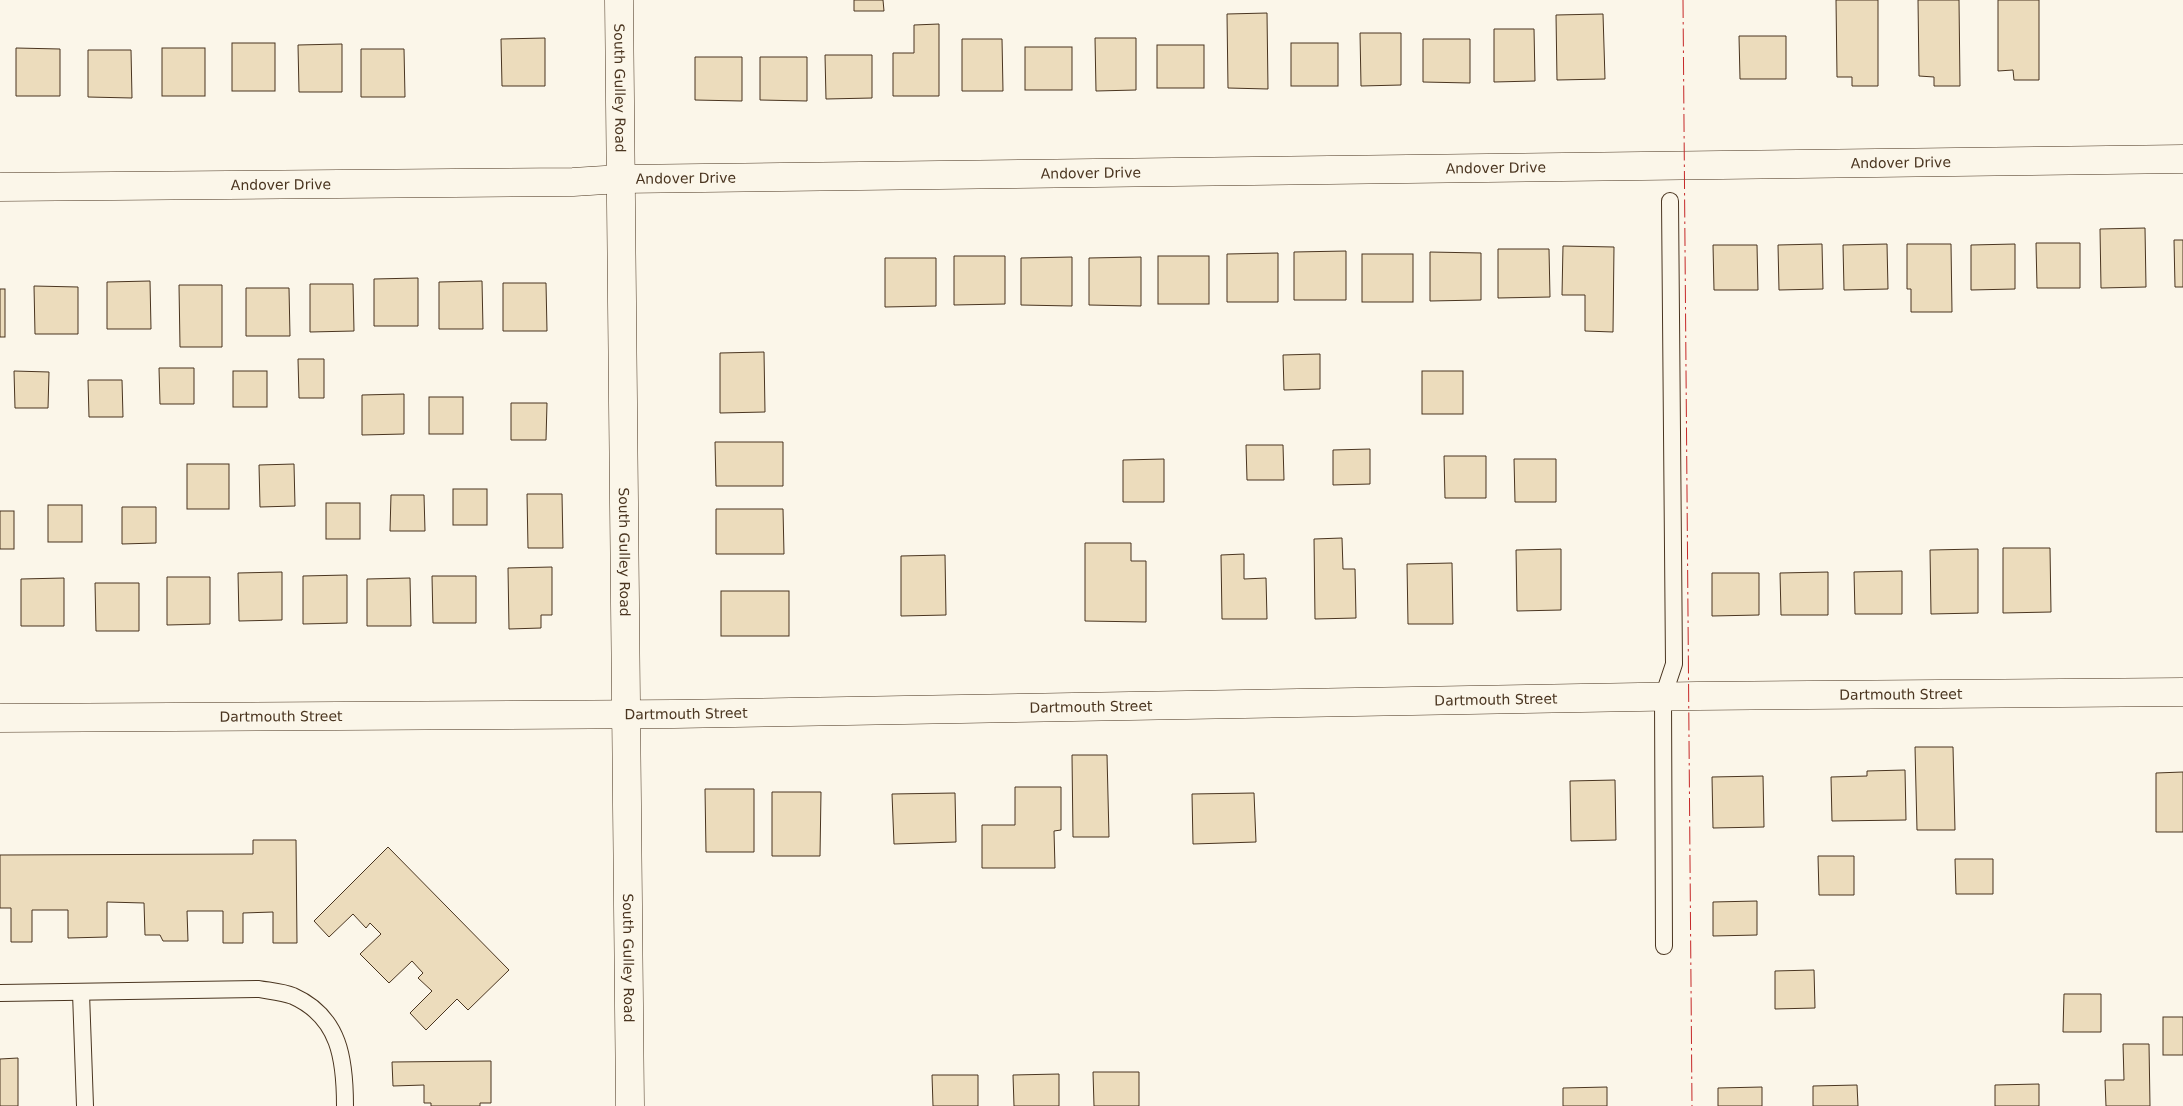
<svg xmlns="http://www.w3.org/2000/svg" width="2183" height="1106" font-family="'DejaVu Sans',sans-serif">
	<rect width="100%" height="100%" fill="#fbf6e9"/>
	<g fill="#ecdcbc" stroke="#4a3520">
		<path d="M 854,0 L 883,0 L 884,11 L 854,11 Z"/>
		<path d="M 1836,0 L 1878,0 L 1878,86 L 1852,86 L 1852,77 L 1837,77 Z"/>
		<path d="M 1918,0 L 1959,0 L 1960,86 L 1934,86 L 1934,77 L 1919,76 Z"/>
		<path d="M 1998,0 L 2039,0 L 2039,80 L 2014,80 L 2013,70 L 1998,71 Z"/>
		<path d="M 1267,13 L 1268,89 L 1228,88 L 1227,14 Z"/>
		<path d="M 1603,14 L 1605,79 L 1557,80 L 1556,15 Z"/>
		<path d="M 939,24 L 939,96 L 893,96 L 893,53 L 914,53 L 914,25 Z"/>
		<path d="M 1494,29 L 1534,29 L 1535,81 L 1494,82 Z"/>
		<path d="M 1360,33 L 1401,33 L 1401,85 L 1361,86 Z"/>
		<path d="M 1739,36 L 1786,36 L 1786,79 L 1740,79 Z"/>
		<path d="M 545,38 L 545,86 L 502,86 L 501,39 Z"/>
		<path d="M 1095,38 L 1136,38 L 1136,90 L 1096,91 Z"/>
		<path d="M 962,39 L 1002,39 L 1003,91 L 962,91 Z"/>
		<path d="M 1423,39 L 1470,39 L 1470,83 L 1423,82 Z"/>
		<rect x="232" y="43" width="43" height="48"/>
		<rect x="1291" y="43" width="47" height="43"/>
		<path d="M 342,44 L 342,92 L 299,92 L 298,45 Z"/>
		<rect x="1157" y="45" width="47" height="43"/>
		<rect x="1025" y="47" width="47" height="43"/>
		<path d="M 16,48 L 60,49 L 60,96 L 16,96 Z"/>
		<rect x="162" y="48" width="43" height="48"/>
		<path d="M 361,49 L 404,49 L 405,97 L 361,97 Z"/>
		<path d="M 88,50 L 131,50 L 132,98 L 88,97 Z"/>
		<path d="M 825,55 L 872,55 L 872,98 L 826,99 Z"/>
		<path d="M 695,57 L 742,57 L 742,101 L 695,100 Z"/>
		<path d="M 760,57 L 807,57 L 807,101 L 760,100 Z"/>
		<path d="M 2145,228 L 2146,287 L 2101,288 L 2100,229 Z"/>
		<path d="M 2174,240 L 2183,240 L 2183,287 L 2175,287 Z"/>
		<path d="M 2036,243 L 2080,243 L 2080,288 L 2037,288 Z"/>
		<path d="M 1822,244 L 1823,289 L 1779,290 L 1778,245 Z"/>
		<path d="M 1887,244 L 1888,289 L 1844,290 L 1843,245 Z"/>
		<path d="M 1907,244 L 1951,244 L 1952,312 L 1911,312 L 1911,289 L 1907,289 Z"/>
		<path d="M 2015,244 L 2015,289 L 1971,290 L 1971,245 Z"/>
		<path d="M 1713,245 L 1757,245 L 1758,290 L 1714,290 Z"/>
		<path d="M 1563,246 L 1614,247 L 1613,332 L 1585,331 L 1585,295 L 1562,295 Z"/>
		<path d="M 1498,249 L 1549,249 L 1550,297 L 1498,298 Z"/>
		<path d="M 1346,251 L 1346,300 L 1294,300 L 1294,252 Z"/>
		<path d="M 1430,252 L 1481,253 L 1481,300 L 1430,301 Z"/>
		<path d="M 1278,253 L 1278,302 L 1227,302 L 1227,254 Z"/>
		<rect x="1362" y="254" width="51" height="48"/>
		<path d="M 954,256 L 1005,256 L 1005,304 L 954,305 Z"/>
		<rect x="1158" y="256" width="51" height="48"/>
		<path d="M 1072,257 L 1072,306 L 1021,305 L 1021,258 Z"/>
		<path d="M 1141,257 L 1141,306 L 1089,305 L 1089,258 Z"/>
		<path d="M 885,258 L 936,258 L 936,306 L 885,307 Z"/>
		<path d="M 418,278 L 418,326 L 374,326 L 374,279 Z"/>
		<path d="M 150,281 L 151,329 L 107,329 L 107,282 Z"/>
		<path d="M 482,281 L 483,329 L 439,329 L 439,282 Z"/>
		<path d="M 503,283 L 546,283 L 547,331 L 503,331 Z"/>
		<path d="M 310,284 L 353,284 L 354,331 L 310,332 Z"/>
		<path d="M 179,285 L 222,285 L 222,347 L 180,347 Z"/>
		<path d="M 34,286 L 78,287 L 78,334 L 35,334 Z"/>
		<path d="M 246,288 L 289,288 L 290,336 L 246,336 Z"/>
		<rect x="0" y="289" width="5" height="48"/>
		<path d="M 764,352 L 765,412 L 720,413 L 720,353 Z"/>
		<path d="M 1320,354 L 1320,389 L 1284,390 L 1283,355 Z"/>
		<path d="M 298,359 L 324,359 L 324,398 L 299,398 Z"/>
		<path d="M 159,368 L 194,368 L 194,404 L 160,404 Z"/>
		<path d="M 14,371 L 49,372 L 48,408 L 15,408 Z"/>
		<rect x="233" y="371" width="34" height="36"/>
		<rect x="1422" y="371" width="41" height="43"/>
		<path d="M 88,380 L 122,380 L 123,417 L 89,417 Z"/>
		<path d="M 404,394 L 404,434 L 362,435 L 362,395 Z"/>
		<rect x="429" y="397" width="34" height="37"/>
		<path d="M 511,403 L 547,403 L 546,440 L 511,440 Z"/>
		<path d="M 715,442 L 783,442 L 783,486 L 716,486 Z"/>
		<path d="M 1246,445 L 1283,445 L 1284,480 L 1247,480 Z"/>
		<path d="M 1370,449 L 1370,484 L 1333,485 L 1333,450 Z"/>
		<path d="M 1444,456 L 1486,456 L 1486,498 L 1445,498 Z"/>
		<path d="M 1164,459 L 1164,502 L 1123,502 L 1123,460 Z"/>
		<path d="M 1514,459 L 1556,459 L 1556,502 L 1515,502 Z"/>
		<rect x="187" y="464" width="42" height="45"/>
		<path d="M 294,464 L 295,506 L 260,507 L 259,465 Z"/>
		<rect x="453" y="489" width="34" height="36"/>
		<path d="M 527,494 L 562,494 L 563,548 L 528,548 Z"/>
		<path d="M 391,495 L 424,495 L 425,531 L 390,531 Z"/>
		<rect x="326" y="503" width="34" height="36"/>
		<rect x="48" y="505" width="34" height="37"/>
		<path d="M 122,507 L 156,507 L 156,543 L 122,544 Z"/>
		<path d="M 716,509 L 783,509 L 784,554 L 716,554 Z"/>
		<rect x="0" y="511" width="14" height="38"/>
		<path d="M 1342,538 L 1343,569 L 1355,569 L 1356,618 L 1315,619 L 1314,539 Z"/>
		<path d="M 1085,543 L 1131,543 L 1131,561 L 1146,561 L 1146,622 L 1085,621 Z"/>
		<path d="M 2003,548 L 2050,548 L 2051,612 L 2003,613 Z"/>
		<path d="M 1561,549 L 1561,610 L 1517,611 L 1516,550 Z"/>
		<path d="M 1978,549 L 1978,613 L 1931,614 L 1930,550 Z"/>
		<path d="M 1244,554 L 1244,579 L 1266,578 L 1267,619 L 1222,619 L 1221,555 Z"/>
		<path d="M 945,555 L 946,615 L 901,616 L 901,556 Z"/>
		<path d="M 1452,563 L 1453,624 L 1408,624 L 1407,564 Z"/>
		<path d="M 552,567 L 552,615 L 541,615 L 541,628 L 509,629 L 508,568 Z"/>
		<path d="M 1902,571 L 1902,614 L 1855,614 L 1854,572 Z"/>
		<path d="M 282,572 L 282,620 L 239,621 L 238,573 Z"/>
		<path d="M 1828,572 L 1828,615 L 1781,615 L 1780,573 Z"/>
		<path d="M 1712,573 L 1759,573 L 1759,615 L 1712,616 Z"/>
		<path d="M 347,575 L 347,623 L 303,624 L 303,576 Z"/>
		<path d="M 432,576 L 476,576 L 476,623 L 433,623 Z"/>
		<path d="M 167,577 L 210,577 L 210,624 L 167,625 Z"/>
		<path d="M 64,578 L 64,626 L 21,626 L 21,579 Z"/>
		<path d="M 410,578 L 411,626 L 367,626 L 367,579 Z"/>
		<path d="M 95,583 L 139,583 L 139,631 L 96,631 Z"/>
		<rect x="721" y="591" width="68" height="45"/>
		<path d="M 1915,747 L 1953,747 L 1955,830 L 1917,830 Z"/>
		<path d="M 1072,755 L 1107,755 L 1109,837 L 1073,837 Z"/>
		<path d="M 1905,770 L 1906,820 L 1832,821 L 1831,777 L 1867,776 L 1867,771 Z"/>
		<path d="M 2183,772 L 2183,832 L 2156,832 L 2156,773 Z"/>
		<path d="M 1763,776 L 1764,827 L 1713,828 L 1712,777 Z"/>
		<path d="M 1615,780 L 1616,840 L 1571,841 L 1570,781 Z"/>
		<path d="M 1015,787 L 1061,787 L 1061,830 L 1054,831 L 1055,868 L 982,868 L 982,825 L 1015,825 Z"/>
		<path d="M 705,789 L 754,789 L 754,852 L 706,852 Z"/>
		<path d="M 772,792 L 821,792 L 820,856 L 772,856 Z"/>
		<path d="M 955,793 L 956,842 L 894,844 L 892,794 Z"/>
		<path d="M 1254,793 L 1256,842 L 1193,844 L 1192,794 Z"/>
		<path d="M 253,840 L 296,840 L 297,943 L 273,943 L 273,912 L 243,913 L 243,943 L 223,943 L 223,911 L 187,911 L 188,941 L 163,941 L 160,935 L 145,935 L 144,903 L 107,902 L 107,937 L 68,938 L 68,910 L 32,910 L 32,942 L 11,942 L 11,908 L 0,908 L 0,855 L 253,854 Z"/>
		<path d="M 388,847 L 509,970 L 468,1010 L 457,999 L 426,1030 L 410,1013 L 432,991 L 418,978 L 423,973 L 412,961 L 389,983 L 360,954 L 381,934 L 370,923 L 366,928 L 353,914 L 329,937 L 314,921 Z"/>
		<path d="M 1818,856 L 1854,856 L 1854,895 L 1819,895 Z"/>
		<path d="M 1955,859 L 1993,859 L 1993,894 L 1956,894 Z"/>
		<path d="M 1757,901 L 1757,935 L 1713,936 L 1713,902 Z"/>
		<path d="M 1814,970 L 1815,1008 L 1775,1009 L 1775,971 Z"/>
		<path d="M 2064,994 L 2101,994 L 2101,1032 L 2063,1032 Z"/>
		<rect x="2163" y="1017" width="20" height="38"/>
		<path d="M 2123,1044 L 2149,1044 L 2150,1106 L 2106,1106 L 2105,1080 L 2124,1080 Z"/>
		<path d="M 18,1058 L 18,1106 L 0,1106 L 0,1059 Z"/>
		<path d="M 491,1061 L 491,1103 L 480,1103 L 480,1106 L 431,1106 L 431,1103 L 424,1103 L 424,1085 L 393,1086 L 392,1062 Z"/>
		<path d="M 1093,1072 L 1139,1072 L 1139,1106 L 1094,1106 Z"/>
		<path d="M 1059,1074 L 1059,1106 L 1014,1106 L 1013,1075 Z"/>
		<path d="M 932,1075 L 978,1075 L 978,1106 L 933,1106 Z"/>
		<path d="M 2039,1084 L 2039,1106 L 1995,1106 L 1995,1085 Z"/>
		<path d="M 1857,1085 L 1858,1106 L 1813,1106 L 1813,1086 Z"/>
		<path d="M 1607,1087 L 1607,1106 L 1563,1106 L 1563,1088 Z"/>
		<path d="M 1762,1087 L 1762,1106 L 1718,1106 L 1718,1088 Z"/>
	</g>
	<g fill="none" stroke-linecap="round" stroke-linejoin="round">
		<g stroke="#4a3520" stroke-width="18">
			<g id="service">
				<path d="M 1664,946 L 1663,697 L 1674,664 L 1670,201"/>
				<path d="M 0,993 L 259,989 C 270,991 283,992 293,996 C 340,1017 345,1060 345,1106"/>
				<path d="M 81,993 L 85,1106"/>
			</g>
		</g>
		<g stroke="#4a3520" stroke-width="29">
			<g id="minor">
				<path id="s1" d="M 619,0 L 630,1106"/>
				<path id="s2" d="M 0,187 L 573,182 L 621,179 L 2183,159"/>
				<path id="s3" d="M 0,718 L 674,714 L 1697,696 L 2183,692"/>
			</g>
		</g>
		<use href="#service" stroke="#fbf6e9" stroke-width="16"/>
		<use href="#minor" stroke="#fbf6e9" stroke-width="28"/>
		<path stroke="#c62828" stroke-width="1" stroke-dasharray="18 4 2.5 4" stroke-linecap="butt" d="M 1683,0 L 1692,1106"/>
	</g>
	<g text-anchor="middle" stroke-width="4" stroke-linejoin="round" paint-order="stroke">
		<g font-size="14" fill="#4a3520" stroke="#fbf6e9">
			<text dy="5" stroke="none"><textPath href="#s1" startOffset="88">South Gulley Road</textPath></text>
			<text dy="5" stroke="none"><textPath href="#s2" startOffset="1901">Andover Drive</textPath></text>
			<text dy="5" stroke="none"><textPath href="#s2" startOffset="1496">Andover Drive</textPath></text>
			<text dy="5" stroke="none"><textPath href="#s2" startOffset="1091">Andover Drive</textPath></text>
			<text dy="5" stroke="none"><textPath href="#s2" startOffset="686">Andover Drive</textPath></text>
			<text dy="5" stroke="none"><textPath href="#s2" startOffset="281">Andover Drive</textPath></text>
			<text dy="5" stroke="none"><textPath href="#s1" startOffset="552">South Gulley Road</textPath></text>
			<text dy="5" stroke="none"><textPath href="#s3" startOffset="1901">Dartmouth Street</textPath></text>
			<text dy="5" stroke="none"><textPath href="#s3" startOffset="1496">Dartmouth Street</textPath></text>
			<text dy="5" stroke="none"><textPath href="#s3" startOffset="1091">Dartmouth Street</textPath></text>
			<text dy="5" stroke="none"><textPath href="#s3" startOffset="686">Dartmouth Street</textPath></text>
			<text dy="5" stroke="none"><textPath href="#s3" startOffset="281">Dartmouth Street</textPath></text>
			<text dy="5" stroke="none"><textPath href="#s1" startOffset="958">South Gulley Road</textPath></text>
		</g>
	</g>
</svg>
